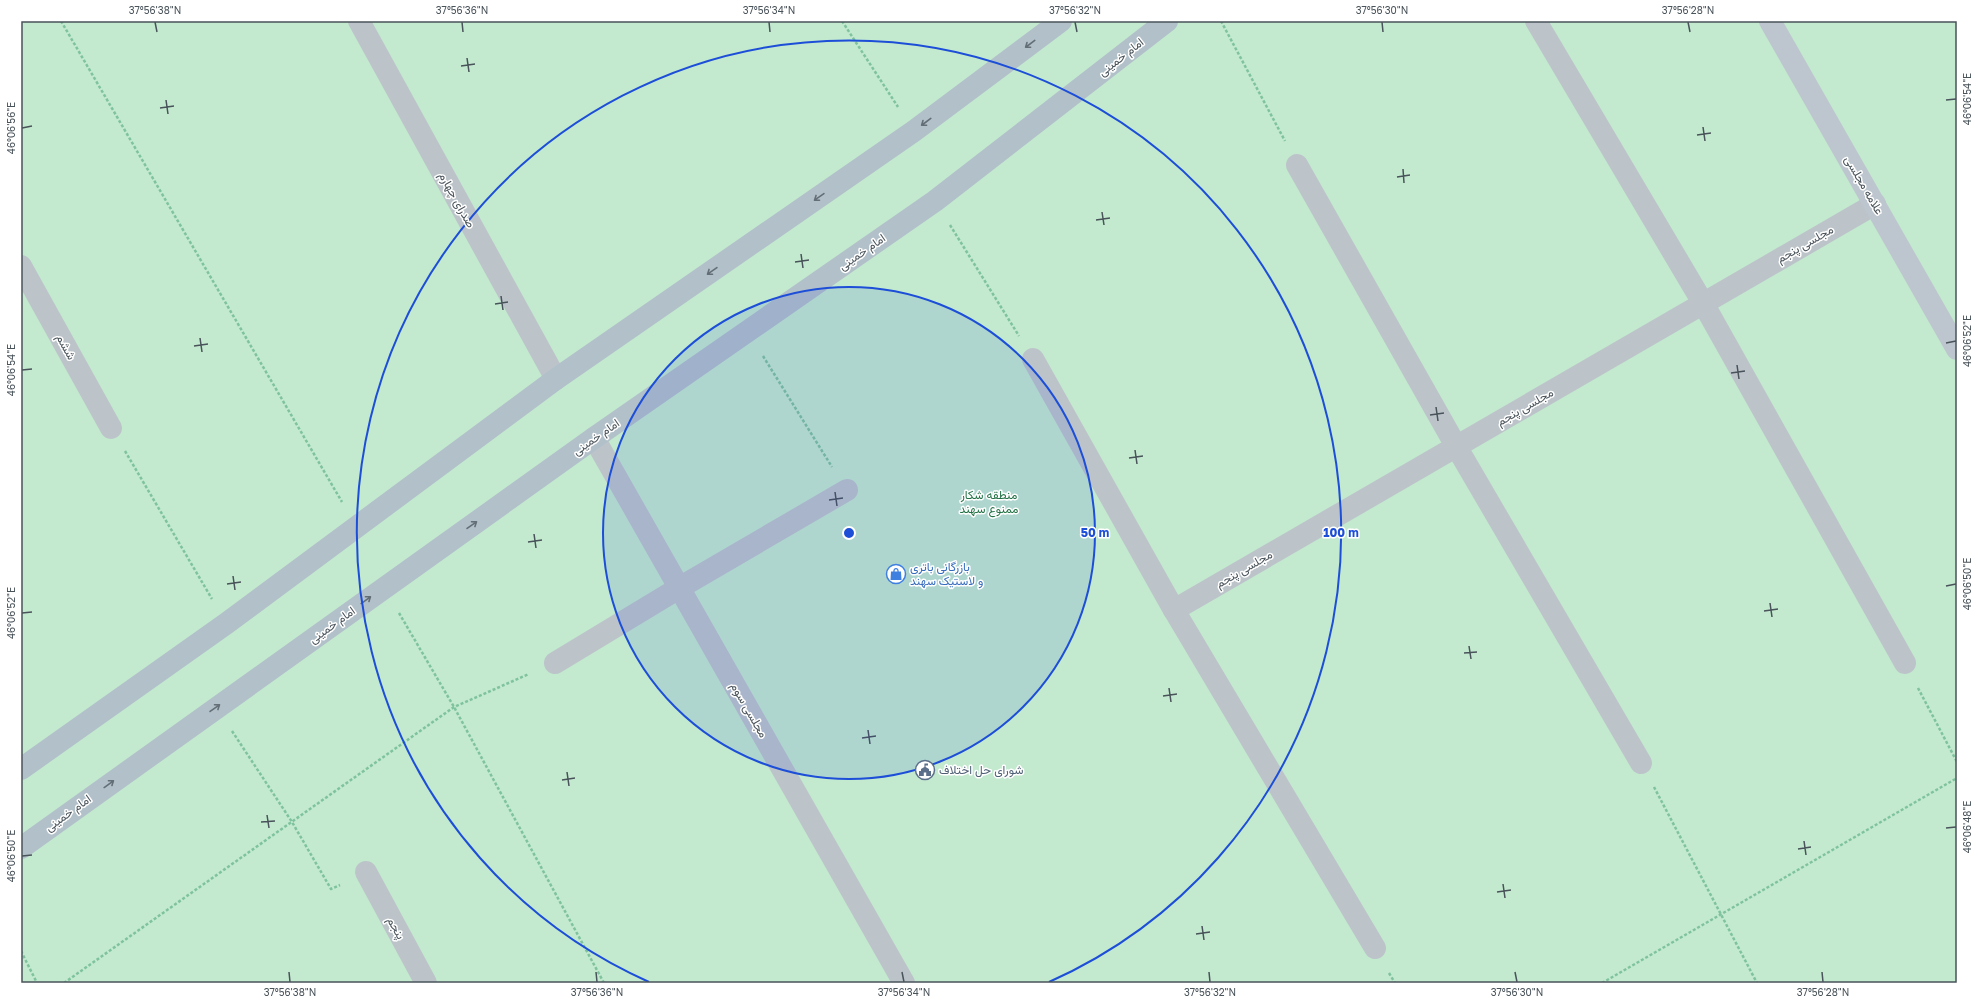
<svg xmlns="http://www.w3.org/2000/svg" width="1978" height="1004" font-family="'Golos Text',Vazirmatn,sans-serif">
	<rect width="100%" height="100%" fill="#f1efef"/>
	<rect fill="#c3e9cf" x="21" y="21" width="1936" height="962"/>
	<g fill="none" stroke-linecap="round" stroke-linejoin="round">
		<g stroke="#7fc39d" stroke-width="2.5" stroke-dasharray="3 2" stroke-linecap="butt">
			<path d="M 61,21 L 342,502"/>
			<path d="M 842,21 L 898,107"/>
			<path d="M 1221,21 L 1285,141"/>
			<path d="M 950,225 L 1019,336"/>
			<path d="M 763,356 L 832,467"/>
			<path d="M 125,451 L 212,599"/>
			<path d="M 399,613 L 454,707 L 604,983"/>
			<path d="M 1918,688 L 1957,762"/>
			<path d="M 232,731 L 292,822 L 331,889 L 340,885"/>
			<path d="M 1654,787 L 1757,983"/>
			<path d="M 21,951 L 37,983"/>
			<path d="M 1389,973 L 1395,983"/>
			<path d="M 64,983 L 454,707 L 529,674"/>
			<path d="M 1602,983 L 1957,778"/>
		</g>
		<g stroke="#bcc4ca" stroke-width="22">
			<path d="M 359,21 L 556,379"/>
			<path d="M 1536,21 L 1703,303 L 1905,663"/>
			<path d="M 1297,165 L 1456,446 L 1641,763"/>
			<path d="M 21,266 L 111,428"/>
			<path d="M 1033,359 L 1174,610 L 1375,948"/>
			<path d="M 594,438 L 904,983"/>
			<path d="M 1174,610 L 1875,204"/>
			<path d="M 555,663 L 679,588 L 847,490"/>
			<path d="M 366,872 L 426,983"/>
		</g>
		<path stroke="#bdc6ce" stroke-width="22" d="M 1770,21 L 1957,349"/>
		<g stroke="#b2c0ca" stroke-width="22">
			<path d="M 21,769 L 227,623 L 556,379 L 914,131 L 1061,21"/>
			<path d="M 21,848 L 594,438 L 935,201 L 1167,21"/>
		</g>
	</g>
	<defs><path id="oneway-shaft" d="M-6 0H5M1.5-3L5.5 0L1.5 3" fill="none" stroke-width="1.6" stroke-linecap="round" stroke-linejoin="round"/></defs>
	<g stroke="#636e76">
		<use href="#oneway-shaft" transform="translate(1030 44) rotate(143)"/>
		<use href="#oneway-shaft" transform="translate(926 122) rotate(143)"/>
		<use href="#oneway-shaft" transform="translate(819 197) rotate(145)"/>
		<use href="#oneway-shaft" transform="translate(712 271) rotate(145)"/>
		<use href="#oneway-shaft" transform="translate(472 525) rotate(-35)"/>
		<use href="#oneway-shaft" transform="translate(366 600) rotate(-36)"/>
		<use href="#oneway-shaft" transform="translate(215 708) rotate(-35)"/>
		<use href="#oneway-shaft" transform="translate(109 784) rotate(-36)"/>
	</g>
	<path fill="none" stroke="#49535a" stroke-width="1.5" d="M 155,22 L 157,32M 462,22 L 463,32M 769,22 L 770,32M 1075,22 L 1077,32M 1382,22 L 1383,32M 1688,22 L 1690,32M 467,58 L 469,72M 461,66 L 475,64M 166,100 L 168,114M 1946,100 L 1956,99M 160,108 L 174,106M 1703,127 L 1705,141M 22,128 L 32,126M 1697,135 L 1711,133M 1403,169 L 1404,183M 1397,177 L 1410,175M 1102,212 L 1104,225M 1096,220 L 1110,218M 801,254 L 803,268M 795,262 L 809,260M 501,296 L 503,310M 495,304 L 508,302M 200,338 L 202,352M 1946,343 L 1956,341M 194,346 L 208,344M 1737,365 L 1739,379M 22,370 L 32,369M 1731,373 L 1745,371M 1436,407 L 1438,421M 1430,415 L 1444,413M 1135,450 L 1137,464M 1129,458 L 1143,456M 835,492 L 837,506M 829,500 L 843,498M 534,534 L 536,548M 528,542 L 542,540M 233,576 L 235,590M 227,584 L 241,582M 1946,586 L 1956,584M 1770,603 L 1772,617M 1764,611 L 1778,609M 22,613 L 32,612M 1469,646 L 1471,659M 1464,653 L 1477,652M 1169,688 L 1171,702M 1163,696 L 1177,694M 868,730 L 870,744M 862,738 L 876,736M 567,772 L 569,786M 562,780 L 575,778M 267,815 L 269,828M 261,822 L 275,821M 1946,828 L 1956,827M 1804,841 L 1806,855M 1798,849 L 1811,847M 22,856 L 32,855M 1503,884 L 1505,898M 1497,892 L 1511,890M 1202,926 L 1204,940M 1196,934 L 1210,932M 289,972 L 290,982M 596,972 L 597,982M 902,972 L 904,982M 1209,972 L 1210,982M 1515,972 L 1517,982M 1822,972 L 1823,982"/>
	<circle cx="849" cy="533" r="246" fill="#1d4ed8" fill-opacity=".12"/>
	<g fill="none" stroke="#1d4ed8" stroke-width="2">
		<circle cx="849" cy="533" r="246"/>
		<path d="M649 982A492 492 0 1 1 1049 982"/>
	</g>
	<defs>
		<g id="shop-ring" transform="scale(1)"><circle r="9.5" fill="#fff" stroke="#3f7fe0" stroke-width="1.5"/><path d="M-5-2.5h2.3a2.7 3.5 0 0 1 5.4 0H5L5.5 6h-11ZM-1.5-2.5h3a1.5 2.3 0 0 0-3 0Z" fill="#3f7fe0"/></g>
		<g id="civic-ring" transform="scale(1)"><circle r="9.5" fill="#fff" stroke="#5c6f8a" stroke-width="1.5"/><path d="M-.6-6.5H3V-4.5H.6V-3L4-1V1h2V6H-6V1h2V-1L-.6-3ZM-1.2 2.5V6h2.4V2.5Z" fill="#5c6f8a"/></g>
	</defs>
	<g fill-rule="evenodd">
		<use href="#shop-ring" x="896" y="574"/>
		<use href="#civic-ring" x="925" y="770"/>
	</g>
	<g text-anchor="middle" stroke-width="3" stroke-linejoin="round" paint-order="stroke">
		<g font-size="12" fill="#49535a" stroke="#fff">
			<text transform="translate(1121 57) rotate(-38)" y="4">امام خمینی</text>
			<text transform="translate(1864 185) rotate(60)" y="4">علامه مجلسی</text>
			<text transform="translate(457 200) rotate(61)" y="4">صدرای چهارم</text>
			<text transform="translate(1805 244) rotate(-30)" y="4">مجلسی پنجم</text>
			<text transform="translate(862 252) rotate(-35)" y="4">امام خمینی</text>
			<text transform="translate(66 347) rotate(61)" y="4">ششم</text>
			<text transform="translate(1525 407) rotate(-30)" y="4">مجلسی پنجم</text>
			<text transform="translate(596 437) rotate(-35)" y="4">امام خمینی</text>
			<text transform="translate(1244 569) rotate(-30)" y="4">مجلسی پنجم</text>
			<text transform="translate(332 625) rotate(-36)" y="4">امام خمینی</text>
			<text transform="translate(749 710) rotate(60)" y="4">مجلسی سوم</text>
			<text transform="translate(68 813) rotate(-36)" y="4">امام خمینی</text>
			<text transform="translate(396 928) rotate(61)" y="4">پنجم</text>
		</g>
		<g font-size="12" fill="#237246" stroke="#fff">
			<text x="989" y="499">منطقه شکار<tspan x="989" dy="14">ممنوع سهند</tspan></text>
		</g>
		<g font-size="12" fill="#366cbe" stroke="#fff" text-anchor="start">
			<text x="910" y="571">بازرگانی باتری<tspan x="910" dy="14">و لاستیک سهند</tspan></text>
		</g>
		<g font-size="12" fill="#4e5e75" stroke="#fff" text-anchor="start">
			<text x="939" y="774">شورای حل اختلاف</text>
		</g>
	</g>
	<circle cx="849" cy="533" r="6" fill="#1d4ed8" stroke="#fff" stroke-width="2"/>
	<g font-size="12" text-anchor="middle" font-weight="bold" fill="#1d4ed8" stroke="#fff" stroke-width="3" stroke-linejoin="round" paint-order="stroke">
		<text x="1095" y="537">50 m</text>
		<text x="1341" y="537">100 m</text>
	</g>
	<rect width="1978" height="1004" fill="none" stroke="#ffffff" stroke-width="44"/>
	<rect x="22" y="22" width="1934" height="960" fill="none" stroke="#49535a" stroke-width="1.5"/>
	<g font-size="10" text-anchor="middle" fill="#49535a">
		<text x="155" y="14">37°56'38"N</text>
		<text x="462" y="14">37°56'36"N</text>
		<text x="769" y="14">37°56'34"N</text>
		<text x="1075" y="14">37°56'32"N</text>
		<text x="1382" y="14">37°56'30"N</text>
		<text x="1688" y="14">37°56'28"N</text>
		<text transform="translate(1967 99) rotate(-90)" y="4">46°06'54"E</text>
		<text transform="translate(11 128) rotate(-90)" y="4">46°06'56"E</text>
		<text transform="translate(1967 341) rotate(-90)" y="4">46°06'52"E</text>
		<text transform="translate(11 370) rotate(-90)" y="4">46°06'54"E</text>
		<text transform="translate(1967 584) rotate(-90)" y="4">46°06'50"E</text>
		<text transform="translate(11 613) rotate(-90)" y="4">46°06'52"E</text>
		<text transform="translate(1967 827) rotate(-90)" y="4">46°06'48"E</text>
		<text transform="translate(11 856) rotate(-90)" y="4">46°06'50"E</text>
		<text x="290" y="996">37°56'38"N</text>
		<text x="597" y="996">37°56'36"N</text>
		<text x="904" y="996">37°56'34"N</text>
		<text x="1210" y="996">37°56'32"N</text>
		<text x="1517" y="996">37°56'30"N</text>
		<text x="1823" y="996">37°56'28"N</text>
	</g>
</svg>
